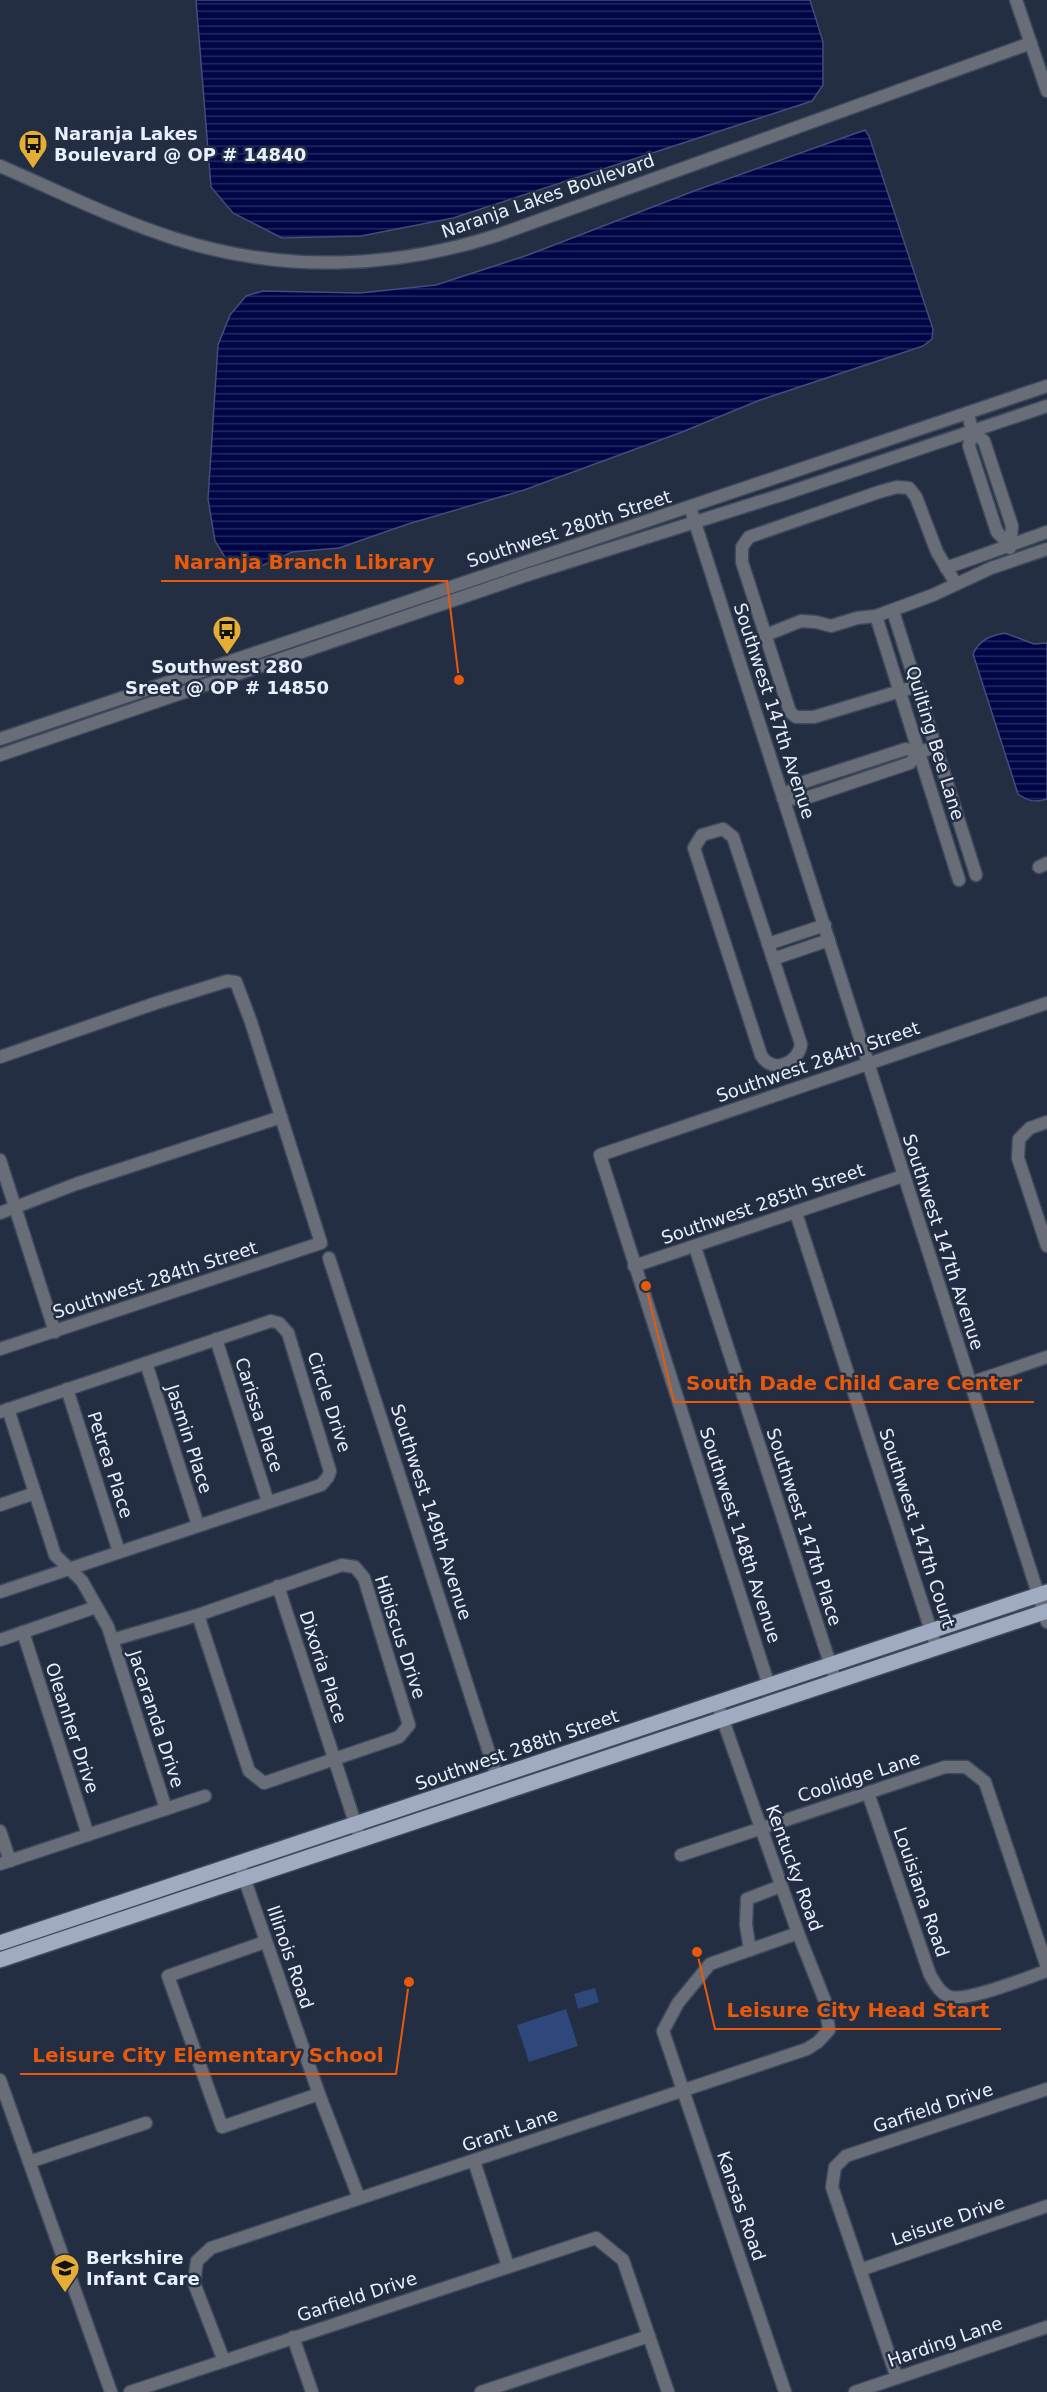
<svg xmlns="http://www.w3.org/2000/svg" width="1047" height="2392" font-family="'DejaVu Sans',sans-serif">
	<defs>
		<pattern id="water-rules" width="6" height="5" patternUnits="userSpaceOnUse" patternTransform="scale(1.5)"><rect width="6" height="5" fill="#000545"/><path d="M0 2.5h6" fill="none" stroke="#252a61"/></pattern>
	</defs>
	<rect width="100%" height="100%" fill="#242e42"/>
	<g fill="#2e487b">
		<path d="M 595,1988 L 599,2002 L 578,2009 L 574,1994 Z"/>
		<path d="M 566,2009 L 578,2046 L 529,2062 L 517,2025 Z"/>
	</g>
	<g fill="url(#water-rules)" stroke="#464b7c" stroke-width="1.5">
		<path d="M 196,0 L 810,0 L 823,42 L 823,85 L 812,101 L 453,218 L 361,236 L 282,238 L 233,213 L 211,187 Z"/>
		<path d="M 865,130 L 869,136 L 933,329 L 932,339 L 923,346 L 760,400 L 682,432 L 524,490 L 408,524 L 339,548 L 292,552 L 259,567 L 226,559 L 215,541 L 208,499 L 218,345 L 230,315 L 246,296 L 263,291 L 360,293 L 436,285 L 528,255 L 694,191 Z"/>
		<path d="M 1005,633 L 1034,644 L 1047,643 L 1047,799 C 1035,803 1028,801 1018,794 L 973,654 C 980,639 990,636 1005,633 Z"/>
	</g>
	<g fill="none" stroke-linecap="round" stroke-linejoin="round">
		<g stroke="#3f495c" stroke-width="15">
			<g id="minor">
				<path d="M 1016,0 L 1047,91"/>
				<path d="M 0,166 C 58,191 116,220 176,239 C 282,273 393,269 498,235 L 1031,43"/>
				<path d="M 968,413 L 972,431 L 969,446 L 997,532 L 1009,544"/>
				<path d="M 972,431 L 984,441 L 1012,526 L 1010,548"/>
				<path d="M 690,507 L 1047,1622"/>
				<path d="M 946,568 L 1047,532"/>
				<path d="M 893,611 L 976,875"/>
				<path d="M 876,616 L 959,880"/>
				<path d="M 766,635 L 801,621 L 816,622 L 831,626 L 857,618 L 876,616 L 933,595 L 991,568 L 1047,549"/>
				<path d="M 917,686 L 814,717 L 796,717 L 790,712 L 742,562 L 742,547 L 749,537 L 879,492 L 897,487 L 909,488 L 916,497 L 937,552 L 956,584"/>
				<path d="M 0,739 L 1047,386"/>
				<path d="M 0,755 L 527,575 L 781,495 L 1047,406"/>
				<path d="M 783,798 L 798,784 L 906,749 L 919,752 L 936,747"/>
				<path d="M 783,798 L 803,799 L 910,763 L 919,752"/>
				<path d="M 723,829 L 733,837 L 801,1044 C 799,1063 772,1075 761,1055 L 694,848 L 702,835 Z"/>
				<path d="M 1039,867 L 1047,863"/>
				<path d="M 768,944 L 825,925"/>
				<path d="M 773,959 L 829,940"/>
				<path d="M 0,1057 L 156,1003 L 227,981 L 236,982 L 251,1022 L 321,1243 L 0,1349"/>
				<path d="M 1047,1122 L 1030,1128 L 1019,1139 L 1018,1158 L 1047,1246"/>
				<path d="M 0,1160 L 55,1332"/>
				<path d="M 0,1213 L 76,1184 L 281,1117"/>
				<path d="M 796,1213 L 934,1640"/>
				<path d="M 695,1247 L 836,1682"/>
				<path d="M 329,1258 L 497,1777"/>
				<path d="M 634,1266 L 903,1176"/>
				<path d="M 216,1339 L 268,1502"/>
				<path d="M 146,1363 L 198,1525"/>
				<path d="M 970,1383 L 1047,1357"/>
				<path d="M 67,1389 L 119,1552"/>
				<path d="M 8,1409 L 55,1555 L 82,1581 L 108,1627 L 166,1809"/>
				<path d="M 0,1412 L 271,1321 L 279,1323 L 288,1333 L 330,1471 L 328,1477 L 321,1485 L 0,1592"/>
				<path d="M 0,1505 L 35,1493"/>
				<path d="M 278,1586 L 361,1841"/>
				<path d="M 23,1632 L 88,1835"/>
				<path d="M 0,1640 L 96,1607"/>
				<path d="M 112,1640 L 198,1615 L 342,1565 L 355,1567 L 364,1578 L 409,1725 L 399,1737 L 264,1783 L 249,1771 L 198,1615"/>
				<path d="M 769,1686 L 600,1155 L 1047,1003"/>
				<path d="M 868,1793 L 930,1975 C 935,1983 939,1992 948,1996 C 963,2004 1028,1977 1047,1971"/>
				<path d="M 0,1831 L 10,1861"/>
				<path d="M 681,1855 L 945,1767 L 966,1767 L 985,1782 L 1047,1967"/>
				<path d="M 239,1863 L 319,2094 L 359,2198"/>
				<path d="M 0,1864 L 205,1796"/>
				<path d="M 265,1942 L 168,1976 L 222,2127 L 319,2094"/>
				<path d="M 750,1950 L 746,1925 L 747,1899 L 781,1886"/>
				<path d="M 0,2080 L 111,2392"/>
				<path d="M 474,2161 L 508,2266"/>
				<path d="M 29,2162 L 146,2123"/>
				<path d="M 860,2270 L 1047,2206"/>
				<path d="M 293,2337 L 312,2392"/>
				<path d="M 224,2361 L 194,2283 L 197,2261 L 211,2248 L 807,2049 L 818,2042 L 829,2030 L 825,2001 L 798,1933 L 717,1703"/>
				<path d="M 897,2378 L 832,2187 L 835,2167 L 846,2156 L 1047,2089"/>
				<path d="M 130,2392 L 596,2238 L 623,2260 L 668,2392"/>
				<path d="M 481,2392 L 649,2336"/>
				<path d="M 785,2392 L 663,2031 L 678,2003 L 710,1964 L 798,1933"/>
				<path d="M 855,2392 L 1047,2327"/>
			</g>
		</g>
		<g stroke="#3f495c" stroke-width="18">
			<g id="major">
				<path d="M 0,1943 L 1047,1592"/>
				<path d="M 0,1960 L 1047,1611"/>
			</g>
		</g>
		<use href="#minor" stroke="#686d78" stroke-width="12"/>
		<use href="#major" stroke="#a0abc1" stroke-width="15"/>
	</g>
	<defs>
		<g id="bus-pin" transform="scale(1.5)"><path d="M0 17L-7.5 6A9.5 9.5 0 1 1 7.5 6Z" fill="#e4ae35" stroke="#242e42"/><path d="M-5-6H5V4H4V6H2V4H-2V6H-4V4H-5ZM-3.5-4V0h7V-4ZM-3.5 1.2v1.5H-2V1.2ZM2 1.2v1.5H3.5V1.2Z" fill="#111"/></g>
		<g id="school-pin" transform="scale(1.5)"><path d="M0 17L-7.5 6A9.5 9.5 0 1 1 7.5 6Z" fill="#e4ae35" stroke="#242e42"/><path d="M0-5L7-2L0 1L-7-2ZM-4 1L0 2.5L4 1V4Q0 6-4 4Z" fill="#111"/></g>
	</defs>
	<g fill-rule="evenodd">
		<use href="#bus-pin" x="33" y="144"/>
		<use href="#bus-pin" x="227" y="630"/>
		<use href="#school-pin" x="65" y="2268"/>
	</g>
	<g text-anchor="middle" stroke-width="5" stroke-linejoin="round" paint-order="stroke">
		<g font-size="18" font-weight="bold" fill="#e8effd" stroke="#242e42" text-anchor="start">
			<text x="54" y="140">Naranja Lakes<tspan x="54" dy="21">Boulevard @ OP # 14840</tspan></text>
			<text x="227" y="673" text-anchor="middle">Southwest 280<tspan x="227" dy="21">Sreet @ OP # 14850</tspan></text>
			<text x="86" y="2264">Berkshire<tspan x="86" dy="21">Infant Care</tspan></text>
		</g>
		<g font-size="18" fill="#e8effd" stroke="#242e42">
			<text transform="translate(548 196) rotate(-19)" y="6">Naranja Lakes Boulevard</text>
			<text transform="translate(569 529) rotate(-18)" y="6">Southwest 280th Street</text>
			<text transform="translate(774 711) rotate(72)" y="6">Southwest 147th Avenue</text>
			<text transform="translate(935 743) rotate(73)" y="6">Quilting Bee Lane</text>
			<text transform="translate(818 1062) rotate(-19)" y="6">Southwest 284th Street</text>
			<text transform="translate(763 1204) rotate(-19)" y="6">Southwest 285th Street</text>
			<text transform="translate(943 1242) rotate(72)" y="6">Southwest 147th Avenue</text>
			<text transform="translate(155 1280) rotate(-18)" y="6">Southwest 284th Street</text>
			<text transform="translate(329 1402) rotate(72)" y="6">Circle Drive</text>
			<text transform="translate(259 1415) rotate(72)" y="6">Carissa Place</text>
			<text transform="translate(189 1439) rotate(72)" y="6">Jasmin Place</text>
			<text transform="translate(110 1465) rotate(72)" y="6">Petrea Place</text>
			<text transform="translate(431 1512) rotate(72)" y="6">Southwest 149th Avenue</text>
			<text transform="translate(804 1527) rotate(72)" y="6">Southwest 147th Place</text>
			<text transform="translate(917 1528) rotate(72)" y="6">Southwest 147th Court</text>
			<text transform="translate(740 1535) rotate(72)" y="6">Southwest 148th Avenue</text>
			<text transform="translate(400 1637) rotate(72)" y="6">Hibiscus Drive</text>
			<text transform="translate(323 1667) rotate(72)" y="6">Dixoria Place</text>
			<text transform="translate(156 1719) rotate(72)" y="6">Jacaranda Drive</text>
			<text transform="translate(72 1728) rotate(72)" y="6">Oleanher Drive</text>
			<text transform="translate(517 1750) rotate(-19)" y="6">Southwest 288th Street</text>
			<text transform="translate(859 1777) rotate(-18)" y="6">Coolidge Lane</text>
			<text transform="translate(794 1868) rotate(70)" y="6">Kentucky Road</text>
			<text transform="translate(921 1892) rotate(71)" y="6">Louisiana Road</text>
			<text transform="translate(290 1957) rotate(71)" y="6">Illinois Road</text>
			<text transform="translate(933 2108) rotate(-18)" y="6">Garfield Drive</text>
			<text transform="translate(510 2130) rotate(-19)" y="6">Grant Lane</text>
			<text transform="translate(741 2206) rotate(71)" y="6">Kansas Road</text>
			<text transform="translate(948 2221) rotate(-19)" y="6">Leisure Drive</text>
			<text transform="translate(357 2297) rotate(-18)" y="6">Garfield Drive</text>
			<text transform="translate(945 2342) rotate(-19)" y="6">Harding Lane</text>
		</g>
	</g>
	<path fill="none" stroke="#e8590c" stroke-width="2" d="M459 680L447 581H161M646 1286L674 1402H1034M697 1952L715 2029H1001M409 1982L396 2074H20"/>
	<g fill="#e8590c" stroke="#242e42" stroke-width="2">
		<circle cx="459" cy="680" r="6"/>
		<circle cx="646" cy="1286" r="6"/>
		<circle cx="697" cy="1952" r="6"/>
		<circle cx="409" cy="1982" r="6"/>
	</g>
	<g font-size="20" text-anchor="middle" font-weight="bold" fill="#e8590c" stroke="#242e42" stroke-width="5" stroke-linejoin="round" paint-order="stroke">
		<text x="304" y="569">Naranja Branch Library</text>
		<text x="854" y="1390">South Dade Child Care Center</text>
		<text x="858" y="2017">Leisure City Head Start</text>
		<text x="208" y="2062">Leisure City Elementary School</text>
	</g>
</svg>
